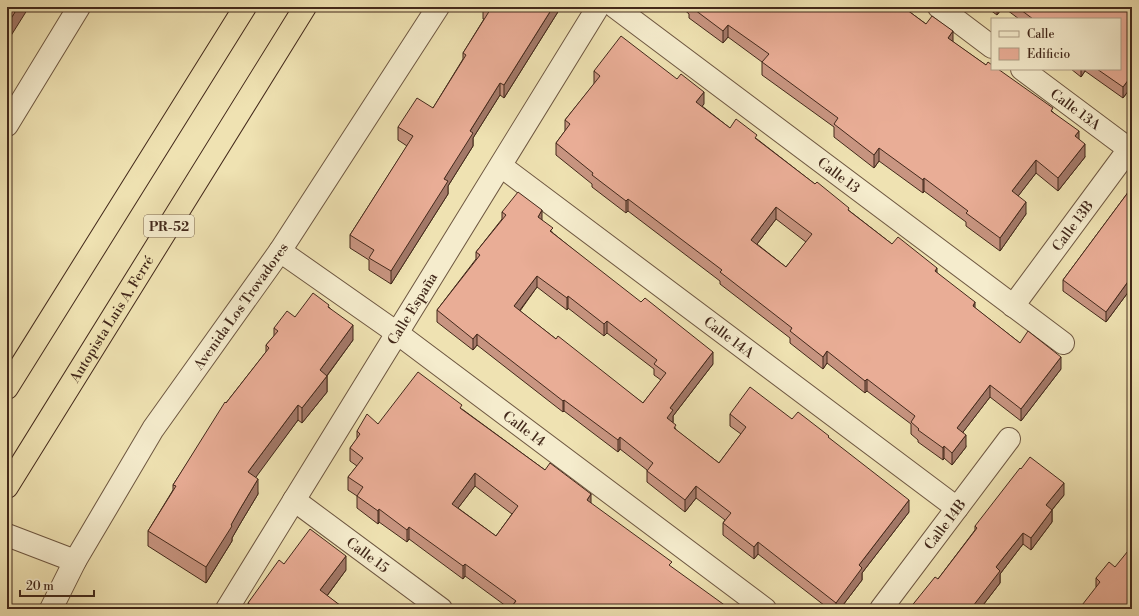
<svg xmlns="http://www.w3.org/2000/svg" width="1139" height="616" font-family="'Libre Bodoni',serif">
	<rect width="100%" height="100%" fill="#efe2b2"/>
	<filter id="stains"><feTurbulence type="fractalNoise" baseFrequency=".005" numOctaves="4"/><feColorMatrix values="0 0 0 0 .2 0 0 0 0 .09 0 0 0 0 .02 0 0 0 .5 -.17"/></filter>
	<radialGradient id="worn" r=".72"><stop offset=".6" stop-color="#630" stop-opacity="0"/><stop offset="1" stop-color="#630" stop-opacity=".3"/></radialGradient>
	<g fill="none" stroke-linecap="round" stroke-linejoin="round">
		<g stroke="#6e5741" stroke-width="24">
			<g id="minor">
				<path id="s1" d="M 615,7 L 1063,343"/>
				<path d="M 939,7 L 992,47"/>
				<path id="s2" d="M 1022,69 L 1129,149"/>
				<path d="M 7,125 L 79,7"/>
				<path id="s3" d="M 501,166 L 957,508"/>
				<path id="s4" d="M 280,251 L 397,333 L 765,609"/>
				<path id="s5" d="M 1013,306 L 1132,145"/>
				<path id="s6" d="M 294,500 L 441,609"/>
				<path d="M 7,535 L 75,561"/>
				<path id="s7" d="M 51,609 L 75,561 L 153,429 L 280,251 L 438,7"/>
				<path id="s8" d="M 227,609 L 598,7"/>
				<path id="s9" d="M 881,609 L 1009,439"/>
			</g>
		</g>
		<g stroke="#43291b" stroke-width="24">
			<g id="motorway">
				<path d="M 7,388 L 245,7"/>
				<path id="s10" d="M 7,487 L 305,7"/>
			</g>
		</g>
		<use href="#minor" stroke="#f5eccd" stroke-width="22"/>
		<use href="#motorway" stroke="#efe2b2" stroke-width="22"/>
	</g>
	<g fill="#c89581" stroke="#43291b" fill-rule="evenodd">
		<path d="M 483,7 L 561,7 L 504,98 L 500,95 L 473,138 L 473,146 L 448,186 L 448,194 L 391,284 L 369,270 L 369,260 L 350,248 L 350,235 L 407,146 L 398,140 L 398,127 L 433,108 L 463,59 L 463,53 L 484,19 L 483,19 Z"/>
		<path d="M 681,7 L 903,7 L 926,24 L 953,42 L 1053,112 L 1079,139 L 1085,157 L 1058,191 L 1036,173 L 1018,196 L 1026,214 L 1000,251 L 966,226 L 966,222 L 924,191 L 923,193 L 879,161 L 874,168 L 834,137 L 834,127 L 762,75 L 762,62 L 728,37 L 723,43 L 689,18 L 689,14 Z"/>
		<path d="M 986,7 L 1132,7 L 1132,86 L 1123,98 L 1085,71 L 1081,77 L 1071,69 L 1120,69 L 1120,19 L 1019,19 L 1003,7 L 997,15 Z"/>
		<path d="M 594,71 L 704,104 L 702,106 L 730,128 L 757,139 L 892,244 L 937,273 L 975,308 L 1020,343 L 1061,369 L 1021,421 L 990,397 L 963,432 L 966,447 L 952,465 L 944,458 L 943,460 L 918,442 L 918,440 L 911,434 L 911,424 L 867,391 L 865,393 L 827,363 L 823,369 L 790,343 L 790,338 L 720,284 L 720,281 L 628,211 L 626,213 L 592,187 L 592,184 L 556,155 L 556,143 L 565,131 L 565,120 L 594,84 ZM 776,219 L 806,242 L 786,267 L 757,244 Z"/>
		<path d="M 1132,187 L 1132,287 L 1106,322 L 1063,291 L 1063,280 Z"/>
		<path d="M 502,212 L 542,220 L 553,233 L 713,364 L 673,416 L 673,423 L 676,430 L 719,463 L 741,434 L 730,426 L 730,414 L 792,419 L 829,438 L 909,512 L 862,573 L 862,580 L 840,609 L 829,609 L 758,554 L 754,559 L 723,535 L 723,523 L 725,520 L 696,498 L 685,512 L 647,482 L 647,470 L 620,449 L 618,452 L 564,411 L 563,412 L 477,345 L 473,350 L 437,322 L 437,310 L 476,259 L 476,252 L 502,219 ZM 537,287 L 567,310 L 568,308 L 604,336 L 607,333 L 654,369 L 654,375 L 661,380 L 643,403 L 556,339 L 520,311 Z"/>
		<path d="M 329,307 L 353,340 L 327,376 L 327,392 L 302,423 L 298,420 L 255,477 L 258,494 L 240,524 L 232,538 L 232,541 L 206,583 L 148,546 L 148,531 L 173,490 L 173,485 L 226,403 L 266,352 L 266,345 L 274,336 L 274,328 L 295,317 Z"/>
		<path d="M 462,409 L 545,470 L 591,494 L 510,609 L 465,576 L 463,579 L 409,539 L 407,542 L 379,522 L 378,524 L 357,508 L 357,496 L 348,490 L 348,477 L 357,466 L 350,461 L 350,448 L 357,439 L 357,431 L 378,424 ZM 475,486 L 512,514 L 496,536 L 458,508 Z"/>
		<path d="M 1064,495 L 1052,510 L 1052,522 L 1031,550 L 1023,544 L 1000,574 L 1000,583 L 980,609 L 910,609 L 910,608 L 938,579 L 975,530 L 975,526 Z"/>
		<path d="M 284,564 L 346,570 L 327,596 L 345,609 L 248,609 L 248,603 Z"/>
		<path d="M 1115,567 L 1132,609 L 1096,587 L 1096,578 Z"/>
	</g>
	<g fill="#a37969" stroke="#43291b">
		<path d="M 18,7 L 29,7 L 7,42 L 7,25 Z"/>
		<path d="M 553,7 L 561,7 L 504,98 L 504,85 Z"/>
		<path d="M 997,7 L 1003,7 L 997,15 Z"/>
		<path d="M 728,25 L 728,37 L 723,43 L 723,31 Z"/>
		<path d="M 953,31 L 953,43 L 948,38 Z"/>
		<path d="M 1081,69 L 1085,69 L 1085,71 L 1081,77 Z"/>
		<path d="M 1132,75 L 1132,86 L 1123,98 L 1123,87 Z"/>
		<path d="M 500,83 L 500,95 L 473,138 L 473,146 L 448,186 L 448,194 L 391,284 L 391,271 L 444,179 L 470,131 Z"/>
		<path d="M 704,92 L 704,104 L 696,114 L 696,102 Z"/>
		<path d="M 1079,131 L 1079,144 L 1075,136 Z"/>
		<path d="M 1085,144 L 1085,157 L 1058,191 L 1058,178 Z"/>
		<path d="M 879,148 L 879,161 L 874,168 L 874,155 Z"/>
		<path d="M 1036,160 L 1036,173 L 1012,204 L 1012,191 Z"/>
		<path d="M 924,178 L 924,191 L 923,193 L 923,180 Z"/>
		<path d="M 628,199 L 628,211 L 626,213 L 626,201 Z"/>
		<path d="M 1026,202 L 1026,214 L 1000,251 L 1000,238 Z"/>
		<path d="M 776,207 L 776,219 L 751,252 L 751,240 Z"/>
		<path d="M 542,210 L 542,222 L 538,217 Z"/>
		<path d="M 937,268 L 937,280 L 935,271 Z"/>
		<path d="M 537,276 L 537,287 L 514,318 L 514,306 Z"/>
		<path d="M 1132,276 L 1132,287 L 1106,322 L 1106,312 Z"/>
		<path d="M 568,296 L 568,308 L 567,310 L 567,298 Z"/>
		<path d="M 975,302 L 975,314 L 973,306 Z"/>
		<path d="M 607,321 L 607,333 L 604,336 L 604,324 Z"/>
		<path d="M 353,325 L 353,340 L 320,385 L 320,370 Z"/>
		<path d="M 477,334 L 477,345 L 473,350 L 473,339 Z"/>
		<path d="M 827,351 L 827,363 L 823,369 L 823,357 Z"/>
		<path d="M 713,352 L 713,364 L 673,416 L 673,422 L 667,430 L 667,418 L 670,408 Z"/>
		<path d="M 1061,357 L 1061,369 L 1021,421 L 1021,409 Z"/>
		<path d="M 327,376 L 327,392 L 302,423 L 302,408 Z"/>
		<path d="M 867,379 L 867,391 L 865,393 L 865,381 Z"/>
		<path d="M 990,385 L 990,397 L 957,440 L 957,428 Z"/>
		<path d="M 564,400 L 564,411 L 563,412 L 563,401 Z"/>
		<path d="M 298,405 L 298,420 L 248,488 L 248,472 Z"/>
		<path d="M 966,435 L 966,447 L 952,465 L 952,453 Z"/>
		<path d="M 620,437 L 620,449 L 618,452 L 618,440 Z"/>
		<path d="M 944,446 L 944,458 L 943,460 L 943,448 Z"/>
		<path d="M 475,473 L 475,486 L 452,516 L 452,504 Z"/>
		<path d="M 258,479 L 258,494 L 240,524 L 232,538 L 232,541 L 206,583 L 206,567 L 240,509 Z"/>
		<path d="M 1064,483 L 1064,495 L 1046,517 L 1046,505 Z"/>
		<path d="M 696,486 L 696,498 L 685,512 L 685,500 Z"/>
		<path d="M 591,494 L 591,506 L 587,500 Z"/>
		<path d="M 909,500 L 909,512 L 862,573 L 862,580 L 840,609 L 836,609 L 836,603 L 859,565 Z"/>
		<path d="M 379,509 L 379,522 L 378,524 L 378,511 Z"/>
		<path d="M 1052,510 L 1052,522 L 1031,550 L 1031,538 Z"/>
		<path d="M 409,527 L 409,539 L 407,542 L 407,530 Z"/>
		<path d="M 1023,533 L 1023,544 L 1000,574 L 1000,583 L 980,609 L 973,609 L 973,606 L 996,567 Z"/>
		<path d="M 758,542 L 758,554 L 754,559 L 754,547 Z"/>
		<path d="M 346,556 L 346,570 L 320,605 L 320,590 Z"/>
		<path d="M 465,564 L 465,576 L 463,579 L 463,566 Z"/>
	</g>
	<g fill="#e9ad96" stroke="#43291b" fill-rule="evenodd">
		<path d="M 7,7 L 18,7 L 7,25 Z"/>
		<path d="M 485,7 L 553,7 L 504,85 L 500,83 L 470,131 L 473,133 L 444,179 L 448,181 L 391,271 L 369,258 L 374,250 L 350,235 L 413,136 L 398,127 L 417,98 L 433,108 L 466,55 L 463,53 L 490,10 Z"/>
		<path d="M 691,7 L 903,7 L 926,24 L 932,16 L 953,31 L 948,38 L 986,65 L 988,62 L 992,65 L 992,69 L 998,69 L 1053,108 L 1051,111 L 1079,131 L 1075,136 L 1085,144 L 1058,178 L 1036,160 L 1012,191 L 1026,202 L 1000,238 L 966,213 L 968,211 L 924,178 L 923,180 L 879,148 L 874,155 L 834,124 L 838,118 L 762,62 L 769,54 L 728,25 L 723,31 Z"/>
		<path d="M 1017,7 L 1132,7 L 1132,75 L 1123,87 L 1097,69 L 1120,69 L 1120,19 L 1033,19 Z"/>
		<path d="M 621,36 L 677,79 L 681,74 L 704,92 L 696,102 L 730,128 L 736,119 L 757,135 L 755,138 L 815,184 L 817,182 L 849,208 L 848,210 L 892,244 L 898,237 L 937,268 L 935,271 L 975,302 L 973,306 L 1020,343 L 1028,331 L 1061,357 L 1021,409 L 990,385 L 957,428 L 966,435 L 952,453 L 944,446 L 943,448 L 918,430 L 919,429 L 911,422 L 915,416 L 867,379 L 865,381 L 827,351 L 823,357 L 790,331 L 792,328 L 720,272 L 722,270 L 628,199 L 626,201 L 592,175 L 593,173 L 556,143 L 570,124 L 565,120 L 600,76 L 594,71 ZM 776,207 L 812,234 L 786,267 L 751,240 Z"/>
		<path d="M 1132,187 L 1132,276 L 1106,312 L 1063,280 Z"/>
		<path d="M 518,192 L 542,210 L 538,217 L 553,228 L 550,231 L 641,302 L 645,298 L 713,352 L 670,408 L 673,410 L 667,418 L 676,425 L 674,428 L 719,463 L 746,427 L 730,414 L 750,387 L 792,419 L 798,412 L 829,436 L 828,437 L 909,500 L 859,565 L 862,568 L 836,603 L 758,542 L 754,547 L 723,523 L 731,513 L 696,486 L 685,500 L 647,471 L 653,463 L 620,437 L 618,440 L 564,400 L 563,401 L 477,334 L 473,339 L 437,310 L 480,255 L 476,252 L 506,215 L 502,212 ZM 537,276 L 567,298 L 568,296 L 604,324 L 607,321 L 657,360 L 654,364 L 666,373 L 643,403 L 558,336 L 556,339 L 514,306 Z"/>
		<path d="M 313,293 L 329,305 L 328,307 L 353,325 L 320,370 L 327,376 L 302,408 L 298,405 L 248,472 L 258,479 L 240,509 L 231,525 L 232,526 L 206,567 L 148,531 L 176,486 L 173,485 L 225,402 L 226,403 L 269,348 L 266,345 L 278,331 L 274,328 L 287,311 L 295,317 Z"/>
		<path d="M 418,372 L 462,405 L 460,408 L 545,470 L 550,463 L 591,494 L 587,500 L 672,562 L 669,565 L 730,609 L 510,609 L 516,601 L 465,564 L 463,566 L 409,527 L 407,530 L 379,509 L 378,511 L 357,496 L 363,487 L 348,477 L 363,458 L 350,448 L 360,434 L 357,431 L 367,414 L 378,424 ZM 475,473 L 518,506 L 496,536 L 452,504 Z"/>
		<path d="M 1030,457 L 1064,483 L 1046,505 L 1052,510 L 1031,538 L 1023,533 L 996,567 L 1000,571 L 973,606 L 977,609 L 912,609 L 910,608 L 935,577 L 938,579 L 977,528 L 975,526 L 1020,468 L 1021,469 Z"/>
		<path d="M 310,529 L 346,556 L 320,590 L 345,609 L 256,609 L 248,603 L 279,560 L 284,564 Z"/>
		<path d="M 1132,546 L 1132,609 L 1079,609 L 1100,582 L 1096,578 L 1109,562 L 1115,567 Z"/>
	</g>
	<g text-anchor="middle" stroke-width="3.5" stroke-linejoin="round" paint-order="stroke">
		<rect fill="#f5eccd" stroke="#786450" stroke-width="1" x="144" y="215" width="50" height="22" rx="3"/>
		<g font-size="13" font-weight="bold" fill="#43291b">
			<text x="169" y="231">PR-52</text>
		</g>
		<g font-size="14" fill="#43291b" stroke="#f5eccd">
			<text dy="5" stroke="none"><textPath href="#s2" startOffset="67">Calle 13A</textPath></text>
			<text dy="5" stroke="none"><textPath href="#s1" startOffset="280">Calle 13</textPath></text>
			<text dy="5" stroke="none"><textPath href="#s5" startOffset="100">Calle 13B</textPath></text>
			<text dy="5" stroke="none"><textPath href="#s7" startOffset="358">Avenida Los Trovadores</textPath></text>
			<text dy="5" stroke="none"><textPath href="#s8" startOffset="353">Calle España</textPath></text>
			<text dy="5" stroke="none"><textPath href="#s10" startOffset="198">Autopista Luis A. Ferré</textPath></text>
			<text dy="5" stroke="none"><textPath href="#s3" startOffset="285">Calle 14A</textPath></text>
			<text dy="5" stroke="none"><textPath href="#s4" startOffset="302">Calle 14</textPath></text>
			<text dy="5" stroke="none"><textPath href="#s9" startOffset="106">Calle 14B</textPath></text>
			<text dy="5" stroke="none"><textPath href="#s6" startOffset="92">Calle 15</textPath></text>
		</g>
	</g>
	<rect width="1139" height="616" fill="none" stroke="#efe2b2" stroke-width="24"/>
	<rect x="8" y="8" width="1123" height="600" fill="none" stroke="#43291b" stroke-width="2"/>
	<rect x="12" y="12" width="1115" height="592" fill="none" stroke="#43291b"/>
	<rect x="991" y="18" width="130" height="52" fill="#f5eccd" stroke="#ae9e86"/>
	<rect x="999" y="31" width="20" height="6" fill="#f5eccd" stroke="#ae9e86"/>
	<text x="1027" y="38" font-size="12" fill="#43291b">Calle</text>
	<rect x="999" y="48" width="20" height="12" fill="#e9ad96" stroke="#ae9e86"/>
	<text x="1027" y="58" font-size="12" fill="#43291b">Edificio</text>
	<path d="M20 590v6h74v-6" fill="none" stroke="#43291b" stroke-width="2"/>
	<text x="26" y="590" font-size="12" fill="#43291b" stroke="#f5eccd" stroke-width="3" paint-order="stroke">20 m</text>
	<rect width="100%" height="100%" filter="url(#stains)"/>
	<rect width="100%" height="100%" fill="url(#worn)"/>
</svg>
